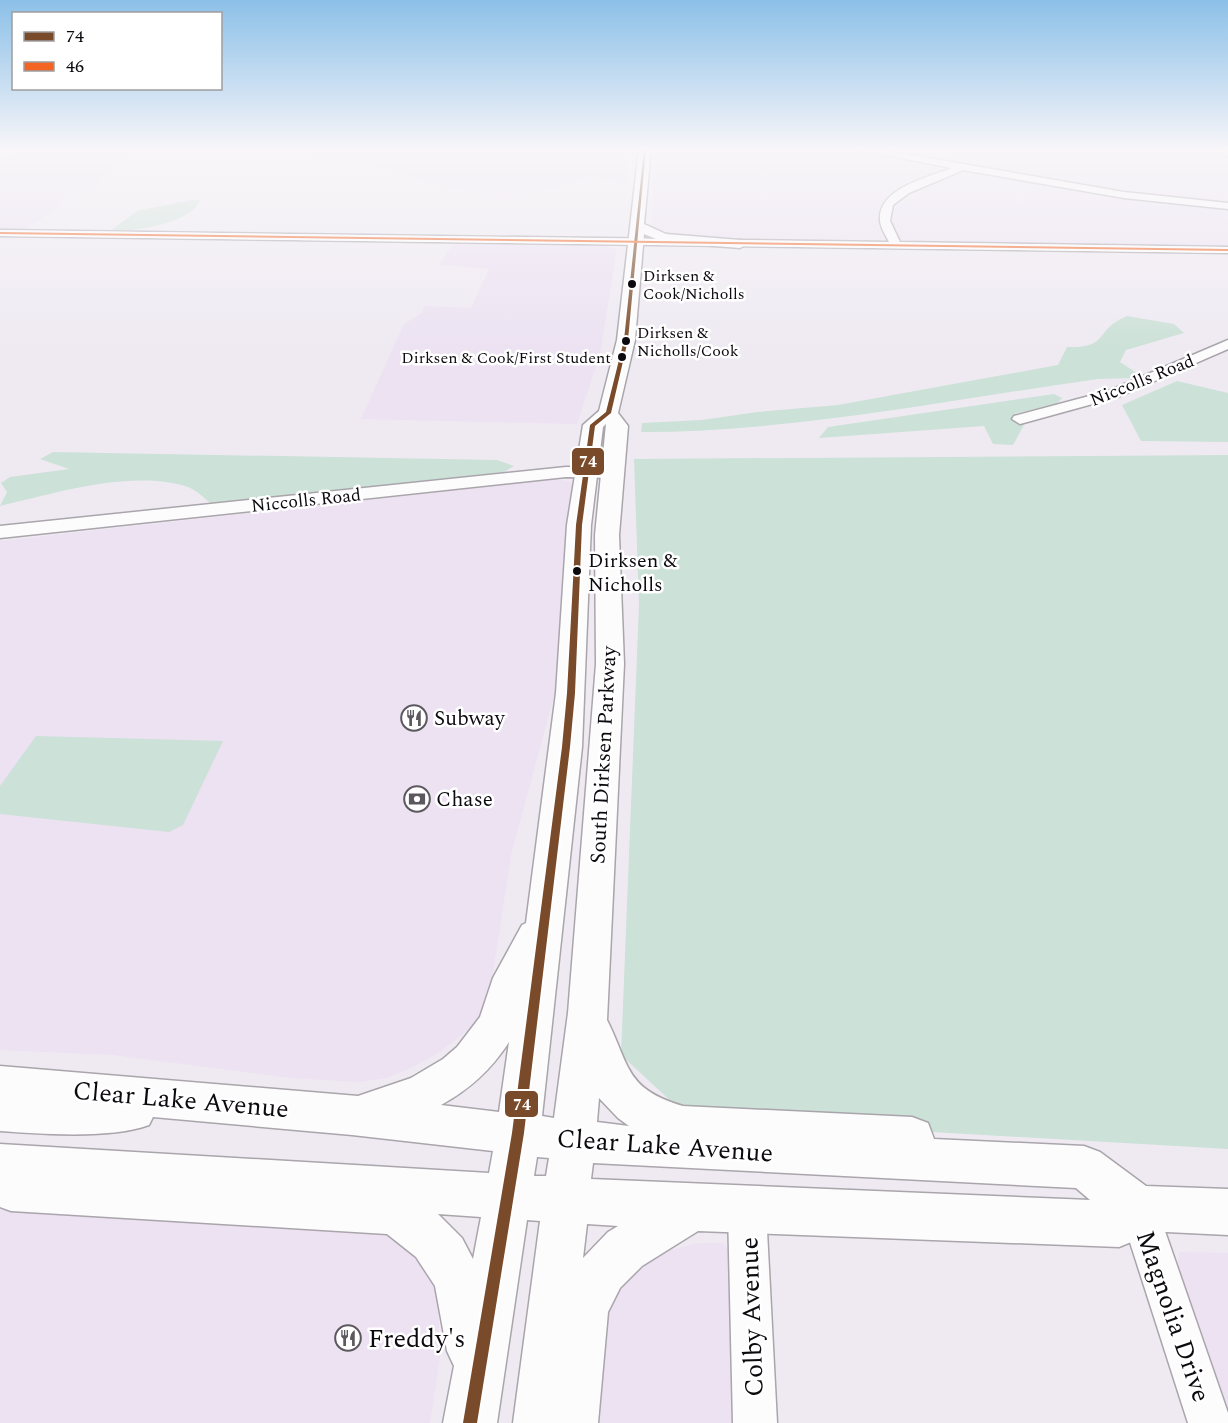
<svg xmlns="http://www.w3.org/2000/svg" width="1228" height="1423" font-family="Spectral,serif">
	<rect width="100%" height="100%" fill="#efeaf2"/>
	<g fill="#ece2f2">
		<path d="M 23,149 L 147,149 L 21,232 L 0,232 L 0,158 Z"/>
		<path d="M 274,149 L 389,149 L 454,157 L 521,157 L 525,149 L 629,149 L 625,183 L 594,177 L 505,200 L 333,159 L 322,162 Z"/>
		<path d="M 656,149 L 853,149 L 1096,192 L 1228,207 L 1228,246 L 677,239 L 651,229 Z"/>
		<path d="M 945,149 L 1209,149 L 1228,162 L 1228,201 L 1144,193 L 954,162 Z"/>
		<path d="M 456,241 L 601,245 L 617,249 L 600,354 L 577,424 L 361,419 L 404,324 L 423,312 L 423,306 L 471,308 L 489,269 L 438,265 Z"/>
		<path d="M 556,479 L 568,481 L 575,486 L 558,681 L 511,855 L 491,986 L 484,1008 L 472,1027 L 440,1052 L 411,1068 L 387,1078 L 359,1082 L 291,1078 L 113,1055 L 0,1050 L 0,541 Z"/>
		<path d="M 0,1195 L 372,1230 L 392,1237 L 419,1260 L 430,1277 L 438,1296 L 440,1357 L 430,1423 L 0,1423 Z"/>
		<path d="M 699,1243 L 723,1243 L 732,1254 L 742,1423 L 591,1423 L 602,1330 L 617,1295 L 630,1276 L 651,1259 L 670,1250 Z"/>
		<path d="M 1180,1252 L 1228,1253 L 1228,1422 L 1180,1274 L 1177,1263 Z"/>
	</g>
	<g fill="#cce1d7">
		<path d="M 389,149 L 525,149 L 521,157 L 454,157 Z"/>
		<path d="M 190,200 L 200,200 C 193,223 133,232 110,231 L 137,211 Z"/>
		<path d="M 1127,316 L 1174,324 L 1184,333 L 1126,350 L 1120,362 L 1143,377 L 1140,378 L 1098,379 C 946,400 794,432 641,432 L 642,423 L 702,420 L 757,412 L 838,405 L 1058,365 L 1067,347 C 1110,349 1094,329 1127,316 Z"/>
		<path d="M 1177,381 L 1228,393 L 1228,442 L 1141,441 L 1122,405 Z"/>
		<path d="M 1054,394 L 1062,398 L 1057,404 L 1014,414 L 1024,425 L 1013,445 L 993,444 L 984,426 L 819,438 L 828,427 Z"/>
		<path d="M 53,452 L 497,460 L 514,466 L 504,472 L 214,506 C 206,500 197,490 188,487 C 132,469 56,493 0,506 L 7,492 L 1,483 L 10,477 L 69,469 L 40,459 Z"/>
		<path d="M 1228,455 L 1228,1149 L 689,1118 L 621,1055 L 639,605 L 634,459 Z"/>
		<path d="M 36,736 L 223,741 L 183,825 L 169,832 L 0,814 L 0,786 Z"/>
	</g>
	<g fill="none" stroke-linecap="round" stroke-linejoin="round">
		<g stroke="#a9a5ab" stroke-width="3">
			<g id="minor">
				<path d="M 855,149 L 877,149 L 1124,192 L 1228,203 L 1228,209 L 1124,198 L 963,170 L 909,193 L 893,205 L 890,221 L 900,242 L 1228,247 L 1228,253 L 0,236 L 0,230 L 889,242 C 886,236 880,227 880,220 C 878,188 929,177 952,168 Z"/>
				<path d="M 1217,149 L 1227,149 L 1228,157 Z"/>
				<path d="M 1228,340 L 1228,349 L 1118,397 L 1020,424 L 1012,419 L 1014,416 L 1108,391 Z"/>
				<path d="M 566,467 L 612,468 L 621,473 L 612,478 L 566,477 L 0,538 L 0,526 Z"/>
				<path d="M 1138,1190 L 1151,1195 L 1157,1208 L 1228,1413 L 1228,1423 L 1188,1423 L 1119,1208 L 1125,1195 Z"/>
				<path d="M 747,1193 L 760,1198 L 766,1211 L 777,1423 L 733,1423 L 728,1211 L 734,1198 Z"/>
			</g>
		</g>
		<g stroke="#a9a5ab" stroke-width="3">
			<path id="major" d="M 639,149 L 651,149 L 644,224 L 666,234 L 740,240 L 747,244 L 740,248 L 663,242 L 644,234 L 635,340 L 618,413 L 628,426 L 619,535 L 624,664 L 607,1020 C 630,1066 625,1089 683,1106 L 912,1117 L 928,1123 L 934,1139 L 1084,1146 L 1100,1152 L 1146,1186 L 1228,1189 L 1228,1235 L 1146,1231 L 1136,1240 L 1119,1247 L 698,1231 L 642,1266 L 620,1288 L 608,1312 L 598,1423 L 513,1423 L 540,1221 L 527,1220 L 497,1423 L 443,1423 L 454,1366 L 447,1351 L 435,1286 L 416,1257 L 387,1234 L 11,1211 L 0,1207 L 0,1144 L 489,1173 L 493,1151 L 352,1135 L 153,1117 L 149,1125 C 111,1139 41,1134 0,1131 L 0,1066 L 358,1096 L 411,1078 L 443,1059 L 457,1047 L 480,1017 L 493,978 L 522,925 L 526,923 L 556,693 L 567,525 L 583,425 L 599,411 L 617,340 ZM 606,424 L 595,535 L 596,664 L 568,1013 L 554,1118 L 542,1116 L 582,747 L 591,525 L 603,427 ZM 509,1042 L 499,1112 L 441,1105 C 470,1089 491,1070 509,1042 ZM 599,1098 L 618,1118 L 629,1126 L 597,1122 ZM 537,1157 L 549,1158 L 546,1176 L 534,1176 ZM 593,1163 L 1076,1188 L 1090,1200 L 591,1179 ZM 438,1214 L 481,1217 L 473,1259 L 462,1238 ZM 587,1224 L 618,1226 L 608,1232 L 583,1258 Z"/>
		</g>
		<use href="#minor" fill="#fdfcfd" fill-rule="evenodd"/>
		<use href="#major" fill="#fdfcfd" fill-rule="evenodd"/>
		<g stroke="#fff" stroke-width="4">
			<path id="bus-1" d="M 644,149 L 646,149 L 628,340 L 611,413 L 595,426 L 582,525 L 575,693 L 570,747 L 524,1133 L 477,1423 L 463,1423 L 512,1133 L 562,747 L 567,693 L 576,525 L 590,425 L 606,412 L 624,340 Z"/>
		</g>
		<g stroke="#fff" stroke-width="4">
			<path id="bus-2" d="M 0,232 L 1228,249 L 1228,251 L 0,234 Z"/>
		</g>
		<use href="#bus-1" fill="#7a4b2a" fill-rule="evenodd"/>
		<use href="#bus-2" fill="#f26522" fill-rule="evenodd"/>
	</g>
	<linearGradient id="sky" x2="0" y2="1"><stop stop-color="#8cc0e8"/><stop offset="0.43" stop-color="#f8f6f9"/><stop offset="1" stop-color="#f8f6f9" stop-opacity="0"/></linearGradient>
	<rect width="1228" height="349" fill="url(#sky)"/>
	<defs>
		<g id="restaurant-ring" transform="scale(1.35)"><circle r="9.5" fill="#fff" stroke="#5c585e" stroke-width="1.5"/><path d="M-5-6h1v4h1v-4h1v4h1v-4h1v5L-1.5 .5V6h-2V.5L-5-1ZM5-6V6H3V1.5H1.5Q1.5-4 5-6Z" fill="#5c585e"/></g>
		<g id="bank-ring" transform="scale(1.35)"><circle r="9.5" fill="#fff" stroke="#5c585e" stroke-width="1.5"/><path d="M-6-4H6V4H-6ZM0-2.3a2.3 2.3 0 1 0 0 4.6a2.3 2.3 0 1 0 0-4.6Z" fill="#5c585e"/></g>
	</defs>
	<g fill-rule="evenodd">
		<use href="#restaurant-ring" x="414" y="718"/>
		<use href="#bank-ring" x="417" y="799"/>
		<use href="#restaurant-ring" x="348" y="1338"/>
	</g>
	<g fill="#0d0a0f" stroke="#fff" stroke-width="2">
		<circle cx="632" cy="284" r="5"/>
		<circle cx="626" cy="341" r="5"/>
		<circle cx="622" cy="357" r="5"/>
		<circle cx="577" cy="571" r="5"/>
	</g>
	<g text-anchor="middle" stroke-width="5" stroke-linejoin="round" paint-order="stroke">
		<g font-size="16" fill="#0d0a0f" stroke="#fff" text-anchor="start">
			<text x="643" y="281">Dirksen &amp;<tspan x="643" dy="18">Cook/Nicholls</tspan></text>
			<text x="637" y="338">Dirksen &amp;<tspan x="637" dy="18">Nicholls/Cook</tspan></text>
			<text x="611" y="363" text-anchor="end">Dirksen &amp; Cook/First Student</text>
		</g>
		<g font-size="18" fill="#0d0a0f" stroke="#fff">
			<text transform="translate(1142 380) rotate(-22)" y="6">Niccolls Road</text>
			<text transform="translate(306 500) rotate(-6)" y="6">Niccolls Road</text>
		</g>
		<g font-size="20" fill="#0d0a0f" stroke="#fff" text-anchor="start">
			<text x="588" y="567">Dirksen &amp;<tspan x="588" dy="24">Nicholls</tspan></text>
		</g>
		<g font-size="21" fill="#0d0a0f" stroke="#fff" text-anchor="start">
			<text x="434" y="725">Subway</text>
			<text x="436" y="806">Chase</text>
		</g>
		<g font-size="21" fill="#0d0a0f" stroke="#fff">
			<text transform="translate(603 755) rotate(-87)" y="7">South Dirksen Parkway</text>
		</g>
		<g font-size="26" fill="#0d0a0f" stroke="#fff">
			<text transform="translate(181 1099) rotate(5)" y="9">Clear Lake Avenue</text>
			<text transform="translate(665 1145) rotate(4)" y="9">Clear Lake Avenue</text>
			<text transform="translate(1174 1316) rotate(71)" y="9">Magnolia Drive</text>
			<text transform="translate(751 1317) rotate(-92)" y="9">Colby Avenue</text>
		</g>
		<g font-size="26" fill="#0d0a0f" stroke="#fff" text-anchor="start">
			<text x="368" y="1347">Freddy's</text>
		</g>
	</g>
	<g stroke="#fff" stroke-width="2">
		<rect x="571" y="447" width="34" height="29" rx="6" fill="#7a4b2a"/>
		<rect x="504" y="1090" width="35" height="28" rx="6" fill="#7a4b2a"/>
	</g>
	<g font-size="16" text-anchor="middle" font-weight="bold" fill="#fff">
		<text x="588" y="467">74</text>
		<text x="522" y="1110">74</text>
	</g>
	<rect x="12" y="12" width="210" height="78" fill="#ffffff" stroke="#9e9d9f" stroke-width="1.5"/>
	<rect x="24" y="32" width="30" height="9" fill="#7a4b2a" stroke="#9e9d9f" stroke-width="1.5"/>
	<text x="66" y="42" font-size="18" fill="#0d0a0f">74</text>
	<rect x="24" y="62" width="30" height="9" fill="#f26522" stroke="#9e9d9f" stroke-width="1.5"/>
	<text x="66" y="72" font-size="18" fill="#0d0a0f">46</text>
</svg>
